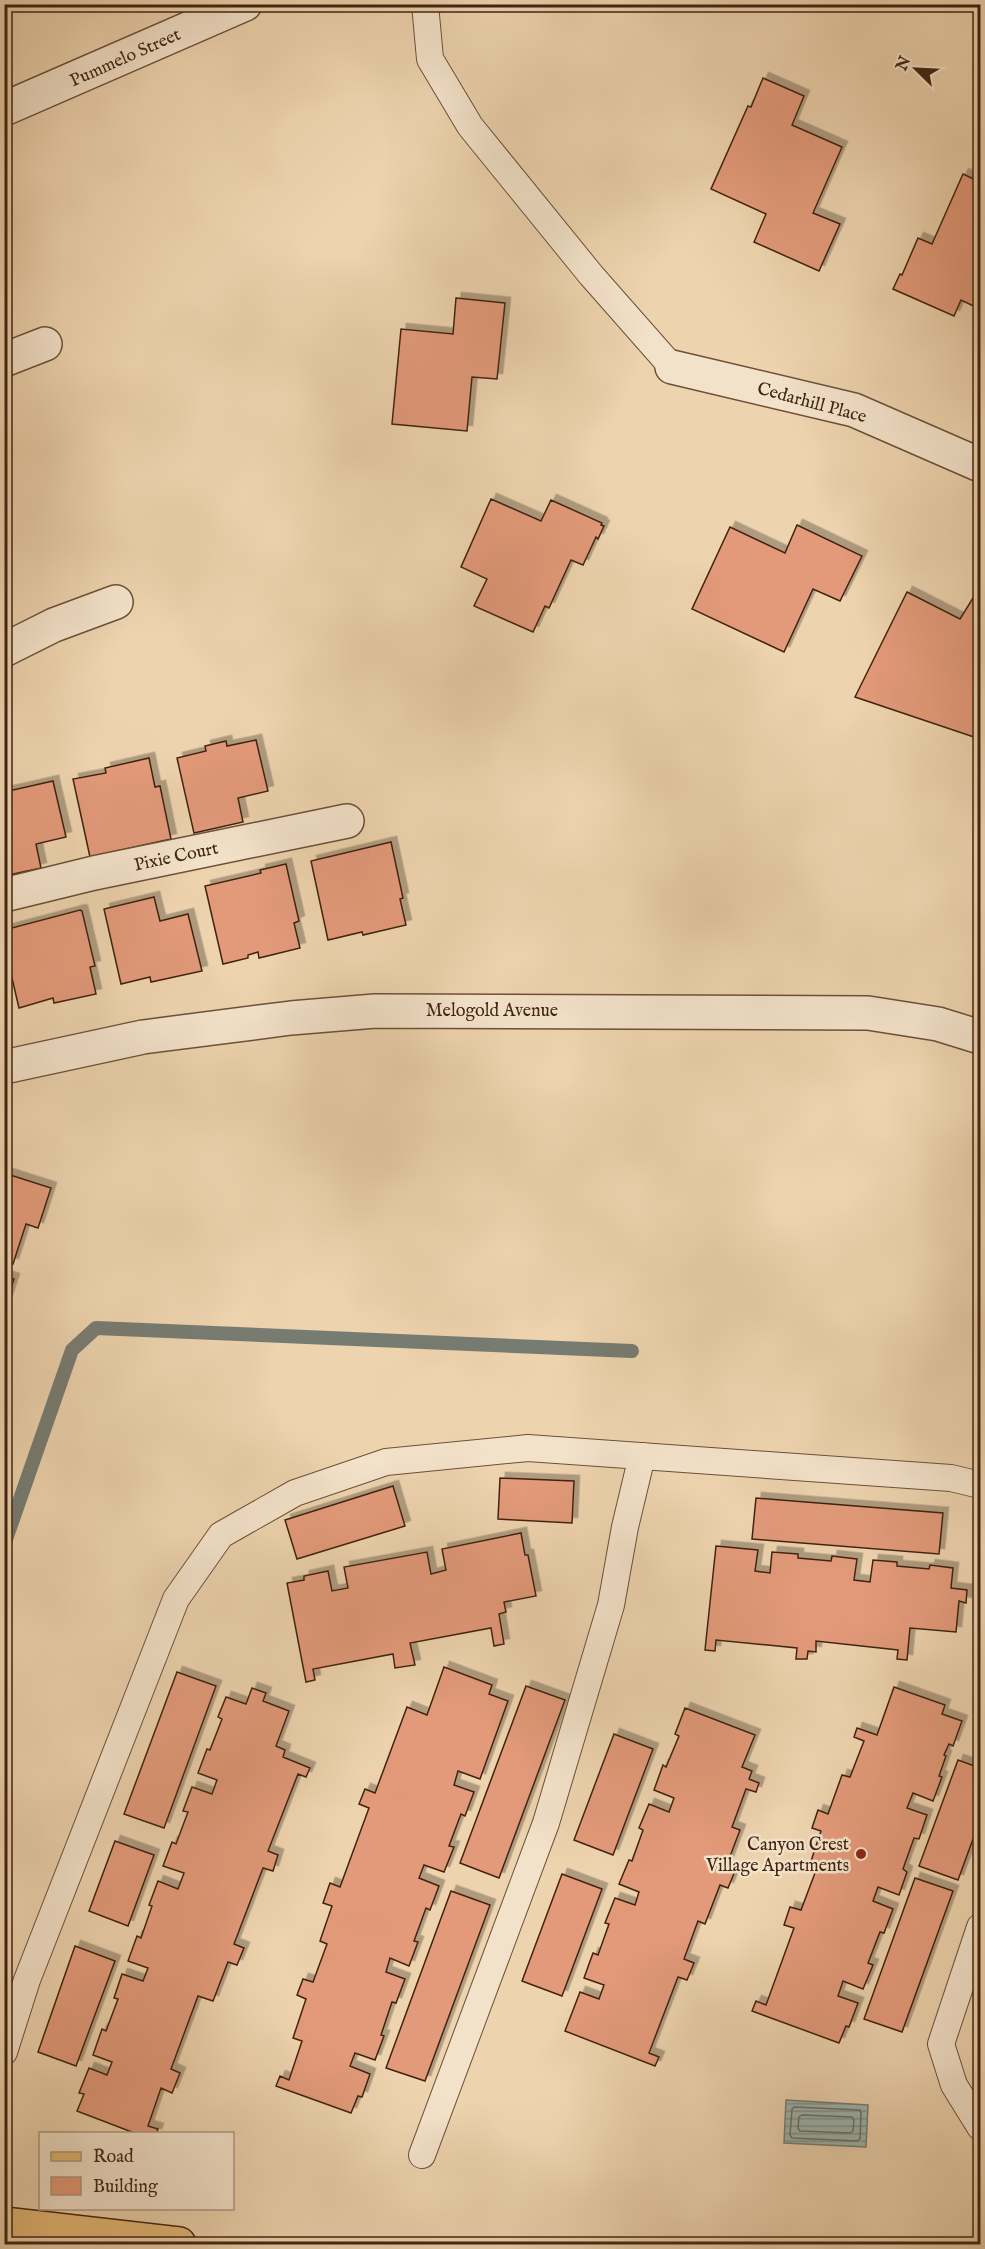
<svg xmlns="http://www.w3.org/2000/svg" width="985" height="2249" font-family="'IM FELL English',serif">
	<defs>
		<pattern id="water-rules" width="6" height="5" patternUnits="userSpaceOnUse" patternTransform="scale(1.5)"><rect width="6" height="5" fill="#9bb6b2"/><path d="M0 2.5h6" fill="none" stroke="#80948f"/></pattern>
		<filter id="shadow"><feDropShadow dx="5.5" dy="-5.5" stdDeviation="0" flood-color="#0004"/></filter>
	</defs>
	<rect width="100%" height="100%" fill="#edd3ae"/>
	<filter id="stains"><feTurbulence type="fractalNoise" baseFrequency=".00333" numOctaves="4"/><feColorMatrix values="0 0 0 0 .2 0 0 0 0 .09 0 0 0 0 .02 0 0 0 .5 -.17"/></filter>
	<radialGradient id="worn" r=".72"><stop offset=".6" stop-color="#630" stop-opacity="0"/><stop offset="1" stop-color="#630" stop-opacity=".3"/></radialGradient>
	<path fill="url(#water-rules)" stroke="#777c72" stroke-width="1.5" d="M 786,2100 L 868,2105 L 866,2147 L 784,2143 Z"/>
	<g fill="none" stroke-linecap="round" stroke-linejoin="round">
		<g stroke="#6e6d62" stroke-width="1.5">
			<path d="M 794,2107 L 860,2110 L 861,2113 L 860,2139 L 857,2141 L 792,2138 L 790,2135 L 792,2109 Z"/>
			<path d="M 802,2115 L 852,2117 L 854,2120 L 853,2131 L 850,2133 L 800,2131 L 798,2128 L 799,2117 Z"/>
		</g>
		<path stroke="#777c72" stroke-width="14" d="M 4,1545 L 72,1350 L 96,1328 L 632,1351"/>
	</g>
	<g fill="#e39a7a" stroke="#412411" stroke-width="1.5" filter="url(#shadow)">
		<path d="M 763,78 L 804,96 L 792,125 L 842,147 L 813,213 L 840,224 L 819,271 L 754,242 L 766,214 L 711,189 L 748,106 L 751,107 Z"/>
		<path d="M 963,174 L 980,182 L 980,309 L 961,300 L 954,316 L 893,289 L 900,274 L 902,275 L 918,238 L 932,244 Z"/>
		<path d="M 456,298 L 505,303 L 497,379 L 472,377 L 467,431 L 392,424 L 401,329 L 453,334 Z"/>
		<path d="M 491,499 L 541,521 L 551,500 L 602,523 L 601,525 L 604,526 L 598,539 L 596,537 L 583,565 L 571,560 L 549,608 L 545,606 L 533,632 L 474,606 L 487,579 L 461,567 Z"/>
		<path d="M 797,525 L 862,556 L 840,601 L 813,589 L 784,652 L 692,609 L 730,527 L 785,553 Z"/>
		<path d="M 907,592 L 960,619 L 973,598 L 980,602 L 980,723 L 974,737 L 855,697 Z"/>
		<path d="M 256,740 L 268,791 L 238,798 L 243,822 L 194,833 L 177,758 L 206,751 L 205,746 L 226,741 L 227,746 Z"/>
		<path d="M 149,758 L 155,787 L 160,786 L 171,839 L 90,857 L 73,779 L 106,773 L 105,768 Z"/>
		<path d="M 53,781 L 66,837 L 36,844 L 41,868 L 4,876 L 4,792 Z"/>
		<path d="M 391,842 L 403,898 L 400,899 L 406,925 L 363,935 L 362,932 L 328,940 L 311,861 Z"/>
		<path d="M 286,864 L 299,921 L 294,923 L 300,948 L 259,958 L 258,952 L 248,955 L 248,958 L 223,964 L 205,886 L 261,873 L 260,870 Z"/>
		<path d="M 154,897 L 160,921 L 188,914 L 202,971 L 151,982 L 150,977 L 121,984 L 104,909 Z"/>
		<path d="M 80,910 L 82,911 L 95,966 L 90,967 L 96,994 L 54,1003 L 53,998 L 19,1008 L 4,944 L 4,930 Z"/>
		<path d="M 4,1173 L 51,1188 L 38,1228 L 26,1224 L 13,1264 L 4,1261 Z"/>
		<path d="M 4,1276 L 14,1279 L 4,1309 Z"/>
		<path d="M 500,1478 L 574,1481 L 572,1523 L 498,1519 Z"/>
		<path d="M 393,1486 L 405,1526 L 297,1559 L 285,1520 Z"/>
		<path d="M 756,1498 L 943,1513 L 939,1554 L 752,1539 Z"/>
		<path d="M 521,1533 L 525,1555 L 528,1555 L 536,1596 L 504,1602 L 506,1612 L 499,1614 L 504,1644 L 494,1646 L 491,1628 L 410,1643 L 415,1665 L 395,1668 L 393,1654 L 313,1669 L 315,1680 L 306,1682 L 287,1583 L 304,1580 L 304,1576 L 328,1571 L 332,1591 L 348,1588 L 344,1567 L 427,1552 L 431,1574 L 446,1570 L 442,1549 Z"/>
		<path d="M 716,1546 L 758,1550 L 755,1571 L 770,1573 L 772,1552 L 798,1554 L 798,1558 L 831,1561 L 832,1556 L 857,1559 L 854,1580 L 870,1582 L 873,1560 L 897,1562 L 897,1566 L 929,1569 L 930,1565 L 953,1568 L 951,1588 L 967,1590 L 966,1603 L 959,1601 L 956,1632 L 910,1628 L 907,1660 L 897,1659 L 898,1650 L 816,1641 L 816,1652 L 808,1651 L 807,1659 L 796,1659 L 797,1648 L 716,1640 L 715,1651 L 705,1650 Z"/>
		<path d="M 444,1667 L 492,1685 L 489,1694 L 508,1701 L 480,1779 L 458,1771 L 454,1785 L 474,1792 L 465,1816 L 461,1814 L 449,1846 L 454,1847 L 444,1872 L 424,1865 L 419,1878 L 439,1886 L 430,1910 L 426,1908 L 414,1941 L 418,1942 L 409,1966 L 390,1958 L 386,1972 L 405,1979 L 396,2003 L 392,2002 L 381,2035 L 384,2036 L 375,2060 L 355,2053 L 350,2066 L 370,2074 L 362,2097 L 358,2096 L 351,2113 L 276,2086 L 280,2076 L 289,2080 L 302,2041 L 293,2038 L 306,1999 L 297,1995 L 303,1979 L 313,1982 L 327,1944 L 320,1941 L 332,1906 L 323,1903 L 330,1883 L 340,1887 L 369,1808 L 359,1804 L 365,1789 L 375,1793 L 407,1707 L 427,1715 Z"/>
		<path d="M 177,1672 L 216,1686 L 164,1828 L 124,1814 Z"/>
		<path d="M 526,1686 L 565,1700 L 499,1878 L 460,1863 Z"/>
		<path d="M 894,1687 L 945,1705 L 942,1714 L 962,1721 L 953,1746 L 949,1744 L 944,1755 L 946,1756 L 939,1776 L 942,1777 L 933,1801 L 913,1793 L 907,1808 L 927,1815 L 919,1839 L 914,1838 L 903,1869 L 907,1872 L 899,1895 L 878,1887 L 873,1901 L 893,1909 L 884,1933 L 880,1932 L 868,1963 L 873,1965 L 863,1989 L 843,1981 L 838,1996 L 858,2003 L 849,2027 L 846,2026 L 839,2043 L 752,2011 L 756,2001 L 766,2005 L 794,1928 L 784,1925 L 790,1907 L 801,1910 L 815,1873 L 808,1870 L 821,1831 L 812,1828 L 818,1810 L 828,1814 L 842,1775 L 850,1777 L 864,1741 L 854,1737 L 857,1728 L 877,1735 Z"/>
		<path d="M 252,1688 L 266,1693 L 263,1701 L 289,1711 L 276,1746 L 285,1750 L 283,1757 L 310,1768 L 306,1777 L 298,1774 L 268,1851 L 278,1855 L 273,1871 L 263,1868 L 234,1944 L 244,1948 L 237,1965 L 228,1962 L 213,2001 L 198,1996 L 171,2069 L 180,2073 L 172,2093 L 161,2088 L 148,2126 L 158,2129 L 156,2134 L 137,2134 L 77,2111 L 84,2094 L 79,2093 L 89,2068 L 107,2075 L 112,2062 L 93,2055 L 102,2029 L 106,2031 L 118,1999 L 114,1998 L 122,1974 L 143,1981 L 148,1968 L 128,1961 L 137,1936 L 141,1938 L 152,1906 L 149,1905 L 158,1881 L 178,1889 L 184,1873 L 163,1866 L 172,1842 L 176,1844 L 188,1812 L 183,1811 L 192,1787 L 212,1794 L 217,1780 L 198,1773 L 207,1749 L 210,1750 L 222,1719 L 218,1717 L 226,1697 L 246,1704 Z"/>
		<path d="M 685,1708 L 755,1735 L 742,1767 L 752,1771 L 749,1779 L 759,1783 L 756,1792 L 746,1789 L 732,1827 L 740,1830 L 726,1867 L 735,1871 L 728,1888 L 720,1885 L 705,1924 L 698,1921 L 684,1959 L 694,1963 L 687,1980 L 678,1977 L 649,2053 L 659,2057 L 655,2066 L 565,2031 L 580,1992 L 599,1999 L 604,1985 L 584,1978 L 593,1953 L 598,1955 L 609,1924 L 605,1923 L 615,1898 L 635,1905 L 639,1892 L 619,1884 L 629,1860 L 632,1861 L 643,1830 L 639,1828 L 649,1804 L 669,1812 L 674,1798 L 654,1790 L 663,1765 L 666,1767 L 679,1736 L 675,1734 Z"/>
		<path d="M 614,1734 L 653,1749 L 613,1855 L 574,1840 Z"/>
		<path d="M 958,1760 L 980,1768 L 980,1820 L 958,1880 L 919,1866 Z"/>
		<path d="M 115,1841 L 154,1855 L 128,1926 L 89,1911 Z"/>
		<path d="M 562,1874 L 602,1889 L 562,1996 L 522,1981 Z"/>
		<path d="M 915,1878 L 953,1891 L 902,2032 L 864,2019 Z"/>
		<path d="M 451,1891 L 490,1905 L 425,2081 L 386,2068 Z"/>
		<path d="M 75,1946 L 115,1961 L 76,2066 L 38,2052 Z"/>
	</g>
	<g fill="none" stroke-linecap="round" stroke-linejoin="round">
		<g stroke="#6c5038" stroke-width="28">
			<g id="service">
				<path d="M 425,4 L 430,59 L 470,126 L 591,275 L 672,367"/>
				<path d="M 980,1927 L 941,2044 L 954,2085 L 980,2127"/>
				<path d="M 4,2052 L 27,1980 L 176,1599 L 221,1535 L 295,1493 L 386,1462 L 528,1448 L 951,1478 L 980,1485"/>
				<path d="M 422,2155 L 546,1823 L 611,1605 L 625,1527 L 642,1456"/>
			</g>
		</g>
		<g stroke="#6c5038" stroke-width="36">
			<g id="minor">
				<path d="M 4,109 L 245,4"/>
				<path d="M 4,360 L 45,344"/>
				<path d="M 672,367 L 854,410 L 980,465"/>
				<path d="M 4,650 L 54,625 L 116,602"/>
				<path d="M 4,895 L 94,873 L 347,821"/>
				<path d="M 4,1067 L 143,1037 L 291,1018 L 375,1011 L 868,1013 L 938,1024 L 980,1037"/>
			</g>
		</g>
		<g stroke="#412411" stroke-width="36">
			<path id="primary" d="M 4,2224 L 179,2244"/>
		</g>
		<use href="#service" stroke="#f3e2ca" stroke-width="26"/>
		<use href="#minor" stroke="#f3e2ca" stroke-width="33"/>
		<use href="#primary" stroke="#e6ba77" stroke-width="33"/>
	</g>
	<circle fill="#8f2418" stroke="#f3e2ca" stroke-width="2" cx="861" cy="1854" r="6"/>
	<g text-anchor="middle" stroke-width="5" stroke-linejoin="round" paint-order="stroke">
		<g font-size="18" fill="#412411" stroke="#f3e2ca">
			<text transform="translate(125 57) rotate(-24)" y="6">Pummelo Street</text>
			<text transform="translate(812 402) rotate(15)" y="6">Cedarhill Place</text>
			<text transform="translate(176 856) rotate(-12)" y="6">Pixie Court</text>
			<text x="492" y="1016">Melogold Avenue</text>
		</g>
		<g font-size="18" fill="#412411" stroke="#f3e2ca" text-anchor="end">
			<text x="849" y="1850">Canyon Crest<tspan x="849" dy="21">Village Apartments</tspan></text>
		</g>
	</g>
	<rect width="985" height="2249" fill="none" stroke="#edd3ae" stroke-width="24"/>
	<rect x="6" y="6" width="973" height="2237" fill="none" stroke="#412411" stroke-width="3"/>
	<rect x="12" y="12" width="961" height="2225" fill="none" stroke="#412411" stroke-width="1.5"/>
	<rect x="39" y="2132" width="195" height="78" fill="#f3e2ca" stroke="#ac9680" stroke-width="1.5"/>
	<rect x="51" y="2152" width="30" height="9" fill="#e6ba77" stroke="#ac9680" stroke-width="1.5"/>
	<text x="93" y="2162" font-size="18" fill="#412411">Road</text>
	<rect x="51" y="2177" width="30" height="18" fill="#e39a7a" stroke="#ac9680" stroke-width="1.5"/>
	<text x="93" y="2192" font-size="18" fill="#412411">Building</text>
	<g transform="translate(916 69) rotate(294)" stroke="#f3e2ca" stroke-width="4.5" paint-order="stroke">
	<path d="M0-4.5L10 22L0 15L-10 22Z" fill="#412411"/>
	<text y="-9" font-size="16" font-weight="bold" text-anchor="middle" fill="#412411">N</text>
	</g>
	<rect width="100%" height="100%" filter="url(#stains)"/>
	<rect width="100%" height="100%" fill="url(#worn)"/>
</svg>
